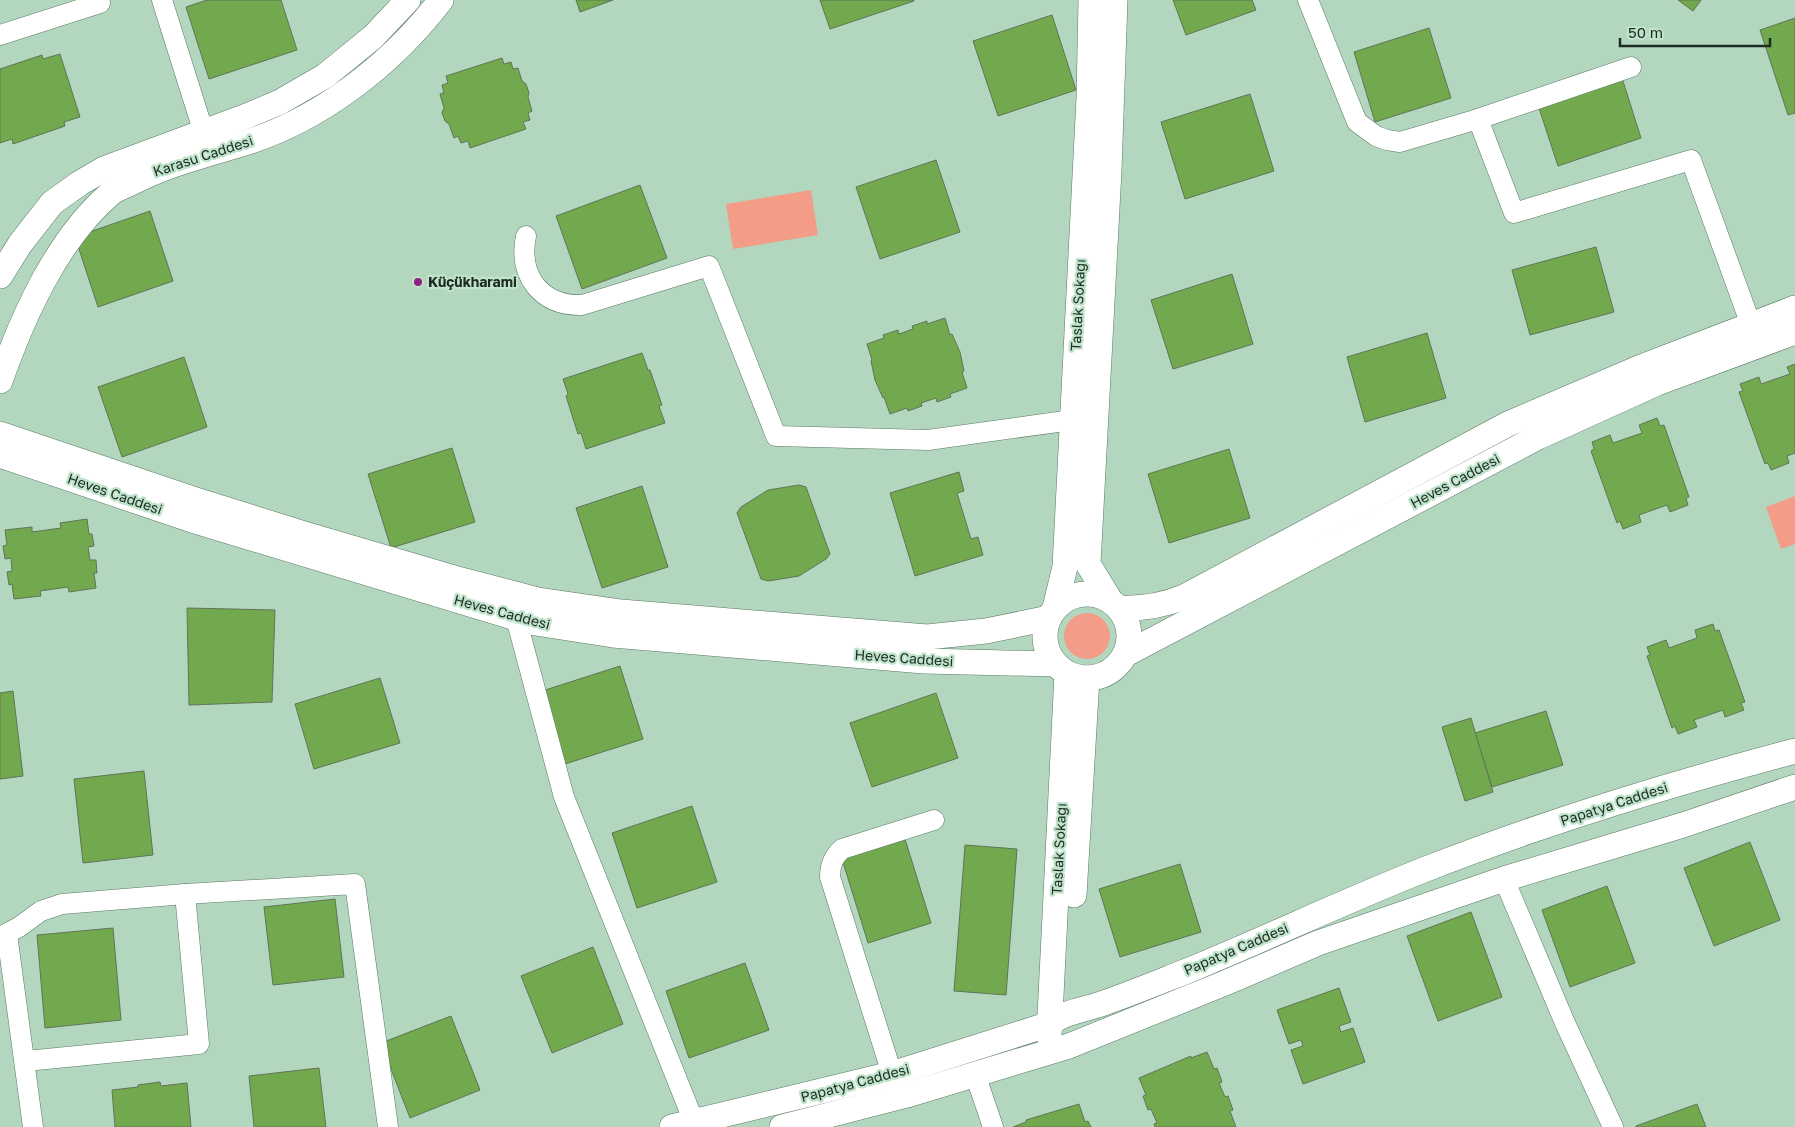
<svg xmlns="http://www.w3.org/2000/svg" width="1795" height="1127" font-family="'Golos Text',sans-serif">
	<rect width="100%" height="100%" fill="#b3d7be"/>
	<g fill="#f39d88">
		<path d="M 811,190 L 818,235 L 733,249 L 726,204 Z"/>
		<path d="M 1795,496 L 1795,544 L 1781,549 L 1766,507 Z"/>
		<circle cx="1087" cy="636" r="23"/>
	</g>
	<g fill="#72a94e" stroke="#617456">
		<path d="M 207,0 L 281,0 L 297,50 L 209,79 L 186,7 Z"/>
		<path d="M 576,0 L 613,0 L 580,12 Z"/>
		<path d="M 820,0 L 914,0 L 914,1 L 830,29 Z"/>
		<path d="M 1173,0 L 1252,0 L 1256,10 L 1186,35 Z"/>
		<path d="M 1678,0 L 1701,0 L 1693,11 Z"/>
		<path d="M 1052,15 L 1076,90 L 998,116 L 973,41 Z"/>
		<path d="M 1795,18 L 1795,113 L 1788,115 L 1760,30 Z"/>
		<path d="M 1429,28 L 1451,98 L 1375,122 L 1354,52 Z"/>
		<path d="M 60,54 L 80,117 L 64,122 L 65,126 L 13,144 L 12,139 L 0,143 L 0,69 L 42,55 L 43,59 Z"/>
		<path d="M 502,58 L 504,64 L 511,62 L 513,69 L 518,68 L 522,81 L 526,84 L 529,93 L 528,97 L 532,111 L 528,113 L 530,120 L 523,122 L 526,129 L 470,148 L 468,141 L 461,143 L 458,136 L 454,138 L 449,124 L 445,121 L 442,113 L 444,108 L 440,94 L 444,93 L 442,85 L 448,83 L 446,76 Z"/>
		<path d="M 1622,78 L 1641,138 L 1558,166 L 1538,105 Z"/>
		<path d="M 1250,94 L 1274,171 L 1185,199 L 1161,122 Z"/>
		<path d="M 936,160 L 960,232 L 880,259 L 856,187 Z"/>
		<path d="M 640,185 L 667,258 L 582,289 L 556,216 Z"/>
		<path d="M 150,211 L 173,281 L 98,307 L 75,237 Z"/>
		<path d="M 1596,247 L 1614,312 L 1530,335 L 1512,270 Z"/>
		<path d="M 1232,274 L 1253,344 L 1173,369 L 1151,300 Z"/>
		<path d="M 945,318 L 950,335 L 952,334 L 960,352 L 964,371 L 962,372 L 967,388 L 950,394 L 951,397 L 937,402 L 936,398 L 921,403 L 922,406 L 908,411 L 907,408 L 890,414 L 884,397 L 883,398 L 875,380 L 871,361 L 872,360 L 867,344 L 884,338 L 883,335 L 898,330 L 899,334 L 913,329 L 912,326 L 927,321 L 927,324 Z"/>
		<path d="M 1427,333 L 1446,398 L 1365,422 L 1347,357 Z"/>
		<path d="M 642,353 L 648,370 L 650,370 L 662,405 L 659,406 L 665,423 L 586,449 L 581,433 L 578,434 L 566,396 L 568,394 L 563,379 Z"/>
		<path d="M 184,357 L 207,427 L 122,457 L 98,387 Z"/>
		<path d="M 1795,364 L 1795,453 L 1787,456 L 1789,463 L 1771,470 L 1768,463 L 1765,464 L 1739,392 L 1743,391 L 1740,384 L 1759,377 L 1761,384 L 1790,374 L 1787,367 Z"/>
		<path d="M 1657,418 L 1660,426 L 1664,425 L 1689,497 L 1686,498 L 1688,505 L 1670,512 L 1667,505 L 1639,515 L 1641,522 L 1623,529 L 1620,521 L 1617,523 L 1591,451 L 1594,449 L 1592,442 L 1610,435 L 1613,443 L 1642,433 L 1639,425 Z"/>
		<path d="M 452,448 L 475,522 L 391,548 L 368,474 Z"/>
		<path d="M 1229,449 L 1250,518 L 1169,543 L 1148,474 Z"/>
		<path d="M 959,472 L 964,491 L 957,493 L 971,539 L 978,537 L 983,555 L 915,576 L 890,493 Z"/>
		<path d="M 799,485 L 806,487 L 830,554 L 826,559 L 799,576 L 768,581 L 761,579 L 737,513 L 741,507 L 768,490 Z"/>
		<path d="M 642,486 L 668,567 L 602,588 L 576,508 Z"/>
		<path d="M 87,519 L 89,534 L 92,534 L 94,546 L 88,547 L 90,560 L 96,560 L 97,573 L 94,573 L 96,588 L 69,592 L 68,587 L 40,591 L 41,596 L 14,599 L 12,584 L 9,585 L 7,572 L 12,571 L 11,558 L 5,559 L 3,546 L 7,545 L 5,530 L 32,527 L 32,532 L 61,528 L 60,523 Z"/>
		<path d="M 187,608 L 275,610 L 272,702 L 189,705 Z"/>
		<path d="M 1713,624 L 1715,631 L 1719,630 L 1745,702 L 1741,703 L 1744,710 L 1725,717 L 1723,710 L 1694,720 L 1697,727 L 1678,734 L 1675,726 L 1672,728 L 1647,656 L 1650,655 L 1647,647 L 1666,640 L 1669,648 L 1697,638 L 1695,630 Z"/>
		<path d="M 620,666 L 643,739 L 565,764 L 542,691 Z"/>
		<path d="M 380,678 L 400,743 L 314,769 L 295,704 Z"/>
		<path d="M 13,691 L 23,776 L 0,779 L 0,693 Z"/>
		<path d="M 936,693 L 958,758 L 872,787 L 850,723 Z"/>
		<path d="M 1546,711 L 1563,765 L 1492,787 L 1475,733 Z"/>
		<path d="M 1471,718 L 1493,792 L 1465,801 L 1442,727 Z"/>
		<path d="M 144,771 L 153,855 L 83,863 L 74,779 Z"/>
		<path d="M 692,806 L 717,882 L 637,908 L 612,833 Z"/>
		<path d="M 905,839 L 931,923 L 868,943 L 842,859 Z"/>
		<path d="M 1750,842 L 1780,920 L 1714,946 L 1684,868 Z"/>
		<path d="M 965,845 L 1017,849 L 1006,995 L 954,991 Z"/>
		<path d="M 1180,864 L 1201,932 L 1120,957 L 1099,889 Z"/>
		<path d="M 1607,886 L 1635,963 L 1570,987 L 1542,910 Z"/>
		<path d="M 335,899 L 344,977 L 273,985 L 264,907 Z"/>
		<path d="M 1471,912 L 1502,997 L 1438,1021 L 1407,936 Z"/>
		<path d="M 113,928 L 121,1020 L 45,1028 L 37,935 Z"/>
		<path d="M 593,947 L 623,1024 L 552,1053 L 521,976 Z"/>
		<path d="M 745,963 L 769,1030 L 689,1058 L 666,991 Z"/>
		<path d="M 1339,988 L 1351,1022 L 1339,1026 L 1341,1032 L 1353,1028 L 1365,1062 L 1303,1084 L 1291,1050 L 1303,1046 L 1301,1040 L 1289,1044 L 1277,1010 Z"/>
		<path d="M 451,1016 L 480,1090 L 410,1118 L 381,1043 Z"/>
		<path d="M 1207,1052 L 1214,1069 L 1217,1068 L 1222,1082 L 1219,1083 L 1225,1097 L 1228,1096 L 1233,1110 L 1230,1111 L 1236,1127 L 1155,1127 L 1154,1124 L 1157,1123 L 1151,1109 L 1148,1110 L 1143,1096 L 1146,1095 L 1139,1078 L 1191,1056 L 1191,1058 Z"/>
		<path d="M 319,1068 L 326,1127 L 254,1127 L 249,1076 Z"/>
		<path d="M 160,1082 L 161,1086 L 187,1083 L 191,1127 L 115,1127 L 112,1090 L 138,1087 L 138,1085 Z"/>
		<path d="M 1079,1104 L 1085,1122 L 1088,1121 L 1091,1127 L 1013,1127 L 1026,1122 L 1026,1120 Z"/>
		<path d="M 1697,1104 L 1706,1127 L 1636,1127 L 1636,1126 Z"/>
	</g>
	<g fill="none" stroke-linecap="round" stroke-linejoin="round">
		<g stroke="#597963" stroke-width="21">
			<g id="minor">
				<path d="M 162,0 L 208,146"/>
				<path d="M 1308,0 L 1357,122 L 1376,136 L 1387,140 L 1400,142 L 1478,119 L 1631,67"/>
				<path d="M 0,35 L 100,3"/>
				<path d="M 1478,119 L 1514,213 L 1691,160 L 1751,325"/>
				<path d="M 526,236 C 518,276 541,306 582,305 L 709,266 L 776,436 L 928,440 L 1072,420"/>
				<path d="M 513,607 L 564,797 L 694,1122"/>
				<path d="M 1504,879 L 1565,1023 L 1613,1127"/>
				<path d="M 7,934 L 33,1127"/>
				<path d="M 0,937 L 19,927 L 41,911 L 62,904 L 185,894 L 355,884 L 388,1127"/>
				<path d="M 26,1061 L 199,1044 L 185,894"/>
				<path d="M 892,1074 L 830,877 C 830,865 833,857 842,849 L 934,820"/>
				<path d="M 975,1074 L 993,1127"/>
			</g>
		</g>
		<g stroke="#597963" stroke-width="26">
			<g id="tertiary">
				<path d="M 0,276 L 20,244 L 52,203 L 80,183 L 104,169 L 247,116 L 280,102 L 325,76 L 373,37 L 408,0"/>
				<path d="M 0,381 C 23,316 57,239 111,193 C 116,189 124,186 131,183 C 165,165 201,156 238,145 C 318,122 390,66 441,0"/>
				<path d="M 0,434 L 196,500 L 304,534 L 454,578 L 538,600 L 621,612 L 927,637 L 986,631 L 1049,618"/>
				<path d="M 0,455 L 192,520 L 529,622 L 613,635 L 924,661 L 1055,664"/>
				<circle cx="1087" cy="636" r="42"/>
				<path d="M 1110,600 L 1088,564 L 1109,171 L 1115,0"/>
				<path d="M 1055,608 L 1065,567 L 1089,98 L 1091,0"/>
				<path d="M 1119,608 C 1143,609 1162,606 1184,597 L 1508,424 L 1639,368 L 1795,308"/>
				<path d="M 1126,654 L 1538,437 L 1657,383 L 1795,332"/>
				<path d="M 1074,895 L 1087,678"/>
				<path d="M 1049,1036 L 1067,674"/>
				<path d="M 672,1127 L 892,1074 L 1050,1024 C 1063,1012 1084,1010 1101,1004 C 1130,994 1159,982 1187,971 C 1267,938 1345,901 1426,869 C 1546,822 1670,784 1795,751"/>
				<path d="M 782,1127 L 907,1095 L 1069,1046 L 1225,983 L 1318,943 L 1504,879 L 1683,825 L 1795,787"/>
			</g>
		</g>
		<use href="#minor" stroke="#fff" stroke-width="20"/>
		<use href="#tertiary" stroke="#fff" stroke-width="25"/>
	</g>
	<circle fill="#902081" stroke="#c0e4cb" stroke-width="2" cx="418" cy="282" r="5"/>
	<g text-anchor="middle" stroke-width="4.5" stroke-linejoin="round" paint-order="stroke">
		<g font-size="14" fill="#1d2b22" stroke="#c0e4cb">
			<text transform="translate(203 156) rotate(-18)" y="5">Karasu Caddesi</text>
			<text transform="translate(1078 305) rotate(-87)" y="5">Taslak Sokağı</text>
			<text transform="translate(1455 481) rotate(-28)" y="5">Heves Caddesi</text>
			<text transform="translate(115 494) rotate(19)" y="5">Heves Caddesi</text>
			<text transform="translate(502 612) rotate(15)" y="5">Heves Caddesi</text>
			<text transform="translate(904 658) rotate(4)" y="5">Heves Caddesi</text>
			<text transform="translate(1614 804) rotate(-18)" y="5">Papatya Caddesi</text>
			<text transform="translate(1059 849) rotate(-87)" y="5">Taslak Sokağı</text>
			<text transform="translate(1236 949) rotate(-23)" y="5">Papatya Caddesi</text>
			<text transform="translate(855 1083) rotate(-15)" y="5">Papatya Caddesi</text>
		</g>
		<g font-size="14" font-weight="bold" fill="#1d2b22" stroke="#c0e4cb" text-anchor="start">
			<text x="428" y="287">Küçükharami</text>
		</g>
	</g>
	<path d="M1620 38v8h150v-8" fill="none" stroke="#1d2b22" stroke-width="2.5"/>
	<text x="1628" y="38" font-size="15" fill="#1d2b22" stroke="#c0e4cb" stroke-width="4" paint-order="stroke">50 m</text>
</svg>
